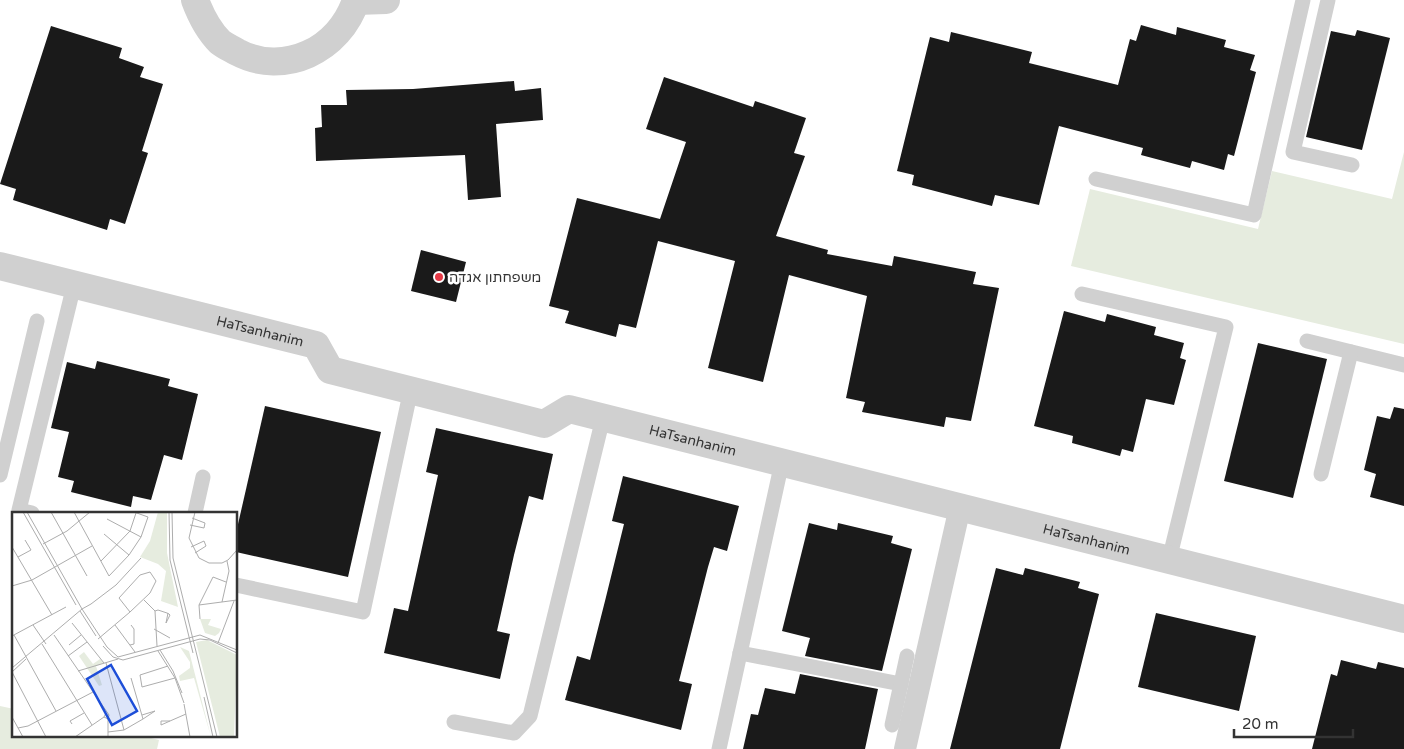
<svg xmlns="http://www.w3.org/2000/svg" width="1404" height="749" font-family="'Varela Round',Heebo,sans-serif">
	<rect width="100%" height="100%" fill="#fff"/>
	<g fill="#e6ecdf">
		<path d="M 1404,152 L 1404,344 L 1071,266 L 1090,189 L 1258,229 L 1272,171 L 1392,199 Z"/>
		<path d="M 0,706 L 14,709 L 14,735 L 139,735 L 159,740 L 157,749 L 0,749 Z"/>
	</g>
	<g fill="#1a1a1a">
		<path d="M 1141,25 L 1176,35 L 1177,27 L 1226,40 L 1224,47 L 1255,55 L 1250,70 L 1256,72 L 1234,156 L 1228,154 L 1224,170 L 1192,161 L 1190,168 L 1141,155 L 1143,148 L 1059,126 L 1039,205 L 995,195 L 992,206 L 912,185 L 914,175 L 897,171 L 930,37 L 949,42 L 951,32 L 1032,52 L 1029,63 L 1118,85 L 1130,39 L 1136,41 Z"/>
		<path d="M 51,26 L 122,48 L 119,58 L 144,67 L 140,77 L 163,84 L 142,151 L 148,153 L 125,224 L 110,219 L 107,230 L 13,200 L 16,189 L 0,184 Z"/>
		<path d="M 1357,30 L 1390,38 L 1362,150 L 1306,137 L 1331,31 L 1355,36 Z"/>
		<path d="M 664,77 L 753,107 L 755,101 L 806,118 L 794,153 L 805,156 L 776,236 L 828,250 L 827,254 L 892,266 L 894,256 L 976,272 L 973,284 L 999,288 L 971,421 L 946,417 L 944,427 L 862,412 L 865,402 L 846,398 L 867,296 L 789,275 L 763,382 L 708,368 L 735,261 L 658,241 L 636,328 L 619,324 L 616,337 L 565,323 L 569,311 L 549,306 L 577,198 L 660,219 L 686,142 L 646,129 Z"/>
		<path d="M 514,81 L 515,91 L 541,88 L 543,120 L 496,124 L 501,197 L 468,200 L 465,155 L 316,161 L 315,128 L 322,127 L 321,105 L 347,105 L 346,90 L 413,89 Z"/>
		<path d="M 421,250 L 466,262 L 456,302 L 411,291 Z"/>
		<path d="M 1064,311 L 1105,322 L 1107,314 L 1156,327 L 1154,335 L 1184,343 L 1180,358 L 1186,360 L 1174,405 L 1146,399 L 1133,452 L 1122,449 L 1120,456 L 1072,443 L 1073,436 L 1034,426 Z"/>
		<path d="M 1258,343 L 1327,359 L 1293,498 L 1224,481 Z"/>
		<path d="M 97,361 L 170,379 L 168,386 L 198,394 L 182,460 L 164,455 L 151,500 L 133,496 L 131,507 L 71,492 L 74,481 L 58,477 L 69,432 L 51,428 L 67,362 L 95,369 Z"/>
		<path d="M 265,406 L 381,432 L 348,577 L 236,552 L 236,533 Z"/>
		<path d="M 1394,407 L 1404,409 L 1404,506 L 1370,497 L 1376,474 L 1364,470 L 1377,416 L 1390,419 Z"/>
		<path d="M 436,428 L 553,454 L 543,500 L 529,496 L 514,555 L 497,631 L 510,634 L 500,679 L 384,653 L 394,608 L 408,611 L 438,475 L 426,472 Z"/>
		<path d="M 623,476 L 739,506 L 727,551 L 714,547 L 708,567 L 679,681 L 692,684 L 681,730 L 565,700 L 577,656 L 590,660 L 605,601 L 624,524 L 612,521 Z"/>
		<path d="M 809,523 L 837,530 L 838,523 L 893,536 L 891,543 L 912,549 L 882,671 L 805,656 L 810,638 L 782,631 Z"/>
		<path d="M 996,568 L 1023,575 L 1025,568 L 1080,582 L 1078,588 L 1099,594 L 1060,749 L 950,749 Z"/>
		<path d="M 1156,613 L 1256,636 L 1239,711 L 1138,687 Z"/>
		<path d="M 1341,660 L 1376,669 L 1378,662 L 1404,668 L 1404,749 L 1312,749 L 1331,674 L 1337,676 Z"/>
		<path d="M 800,674 L 878,689 L 865,749 L 743,749 L 751,714 L 758,715 L 765,688 L 795,694 Z"/>
	</g>
	<g fill="none" stroke-linecap="round" stroke-linejoin="round">
		<g stroke="#d0d0d0" stroke-width="15">
			<path d="M 1328,0 L 1293,152 L 1352,165"/>
			<path d="M 1096,179 L 1254,215 L 1303,0"/>
			<path d="M 1082,294 L 1226,327 L 1169,560"/>
			<path d="M 1307,341 L 1404,365"/>
			<path d="M 1321,474 L 1351,352"/>
			<path d="M 0,475 L 37,321"/>
			<path d="M 32,513 L 19,510 L 74,285"/>
			<path d="M 195,513 L 203,477"/>
			<path d="M 236,585 L 363,612 L 411,389"/>
			<path d="M 740,653 L 901,684"/>
			<path d="M 454,722 L 514,733 L 530,716 L 603,418"/>
			<path d="M 892,725 L 907,656"/>
			<path d="M 719,749 L 782,462"/>
		</g>
		<path stroke="#d0d0d0" stroke-width="22" d="M 905,749 L 960,507"/>
		<path stroke="#d0d0d0" stroke-width="28" id="s1" d="M 0,266 L 316,345 L 330,370 L 544,424 L 569,409 L 1404,619"/>
		<g stroke="#d0d0d0" stroke-width="28">
			<path d="M 195,0 C 201,16 208,30 220,42 C 225,46 232,49 237,52 C 284,77 340,50 356,0"/>
			<path d="M 356,1 L 386,0"/>
		</g>
	</g>
	<circle fill="#e63946" stroke="#fff" stroke-width="2" cx="439" cy="277" r="5"/>
	<g text-anchor="middle" stroke-width="5" stroke-linejoin="round" paint-order="stroke">
		<g font-size="14" fill="#333" stroke="#fff" text-anchor="start">
			<text x="449" y="282">משפחתון אגדה</text>
		</g>
		<g font-size="14" fill="#333" stroke="#fff">
			<text dy="5" stroke="none"><textPath href="#s1" startOffset="268">HaTsanhanim</textPath></text>
			<text dy="5" stroke="none"><textPath href="#s1" startOffset="732">HaTsanhanim</textPath></text>
			<text dy="5" stroke="none"><textPath href="#s1" startOffset="1138">HaTsanhanim</textPath></text>
		</g>
	</g>
	<g transform="translate(12 512)">
		<rect width="225" height="225" fill="#fff"/>
		<path d="M 146,0 L 155,0 L 155,41 L 166,95 L 149,89 L 154,59 L 146,52 L 128,45 L 138,29 ZM 188,107 L 199,107 L 196,113 L 209,117 L 207,121 L 203,124 L 193,121 ZM 195,128 L 225,143 L 222,225 L 208,225 L 184,130 ZM 168,135 L 177,139 L 199,225 L 182,166 L 168,169 L 167,164 L 178,156 L 178,150 ZM 72,140 L 81,152 L 88,147 L 92,151 L 84,154 L 90,173 L 87,174 L 67,144 Z" fill="#e6ecdf"/>
		<path fill="none" stroke="#adadad" stroke-width="1" d="M 11,0 L 64,93M 15,0 L 70,97 L 79,92M 39,0 L 75,64M 62,0 L 97,64 L 117,43 L 129,25 L 136,5 L 122,0M 157,0 L 158,48 L 181,141M 160,0 L 161,46 L 205,225M 183,0 L 177,26 L 187,46 L 197,51 L 210,51 L 216,48 L 225,38M 95,7 L 129,25M 178,13 L 192,16 L 193,11 L 180,6M 92,22 L 117,43M 31,32 L 55,19 L 78,0M 0,35 L 40,103M 179,35 L 192,29 L 194,34 L 183,41M 6,45 L 19,38 L 13,28M 89,49 L 118,19 L 124,1M 0,74 L 20,68 L 80,34M 132,88 L 143,99 L 145,134M 210,90 L 217,59 L 215,49M 79,92 L 104,73 L 129,46M 187,93 L 225,88M 68,99 L 84,124M 143,99 L 146,98 L 155,101 L 157,102 L 158,103 L 154,111 L 156,101M 188,107 L 187,93 L 201,65 L 214,70M 60,111 L 92,151M 21,113 L 34,132M 103,113 L 123,140M 142,117 L 158,126M 2,123 L 44,199M 42,123 L 97,203 L 96,207 L 92,205 L 94,201M 0,124 L 54,95M 86,127 L 118,100 L 138,81 L 144,69 L 138,60 L 128,63 L 107,86 L 118,100M 206,131 L 222,89M 30,132 L 80,213M 57,133 L 69,123M 118,133 L 122,132 L 122,117 L 119,113M 91,134 L 101,145 L 111,148 L 188,127 L 198,128 L 225,141M 148,138 L 161,159 L 170,181M 146,139 L 163,166 L 172,191M 56,144 L 75,130M 94,151 L 112,218M 156,154 L 128,163 L 130,175 L 163,166M 0,156 L 70,97 L 95,135 L 106,145 L 188,123 L 225,138M 66,159 L 106,147M 0,160 L 34,225M 0,160 L 14,147M 119,166 L 131,207 L 143,199 L 130,203M 192,185 L 201,225M 172,192 L 178,225M 0,205 L 11,225M 96,207 L 96,225M 158,209 L 149,209 L 149,213 L 158,209 L 174,202M 60,212 L 58,209 L 72,201M 6,216 L 16,214 L 81,180M 96,220 L 112,218 L 131,207M 63,225 L 92,205"/>
		<path fill="#1d4ed8" fill-opacity="0.15" stroke="#1d4ed8" stroke-width="2.5" d="M 99,153 L 125,199 L 100,213 L 75,167 Z"/>
		<rect width="225" height="225" fill="none" stroke="#333" stroke-width="2.5"/>
	</g>
	<path d="M1234 729v8h119v-8" fill="none" stroke="#333333" stroke-width="2.5"/>
	<text x="1242" y="729" font-size="15" fill="#333333" stroke="#ffffff" stroke-width="4" paint-order="stroke">20 m</text>
</svg>
